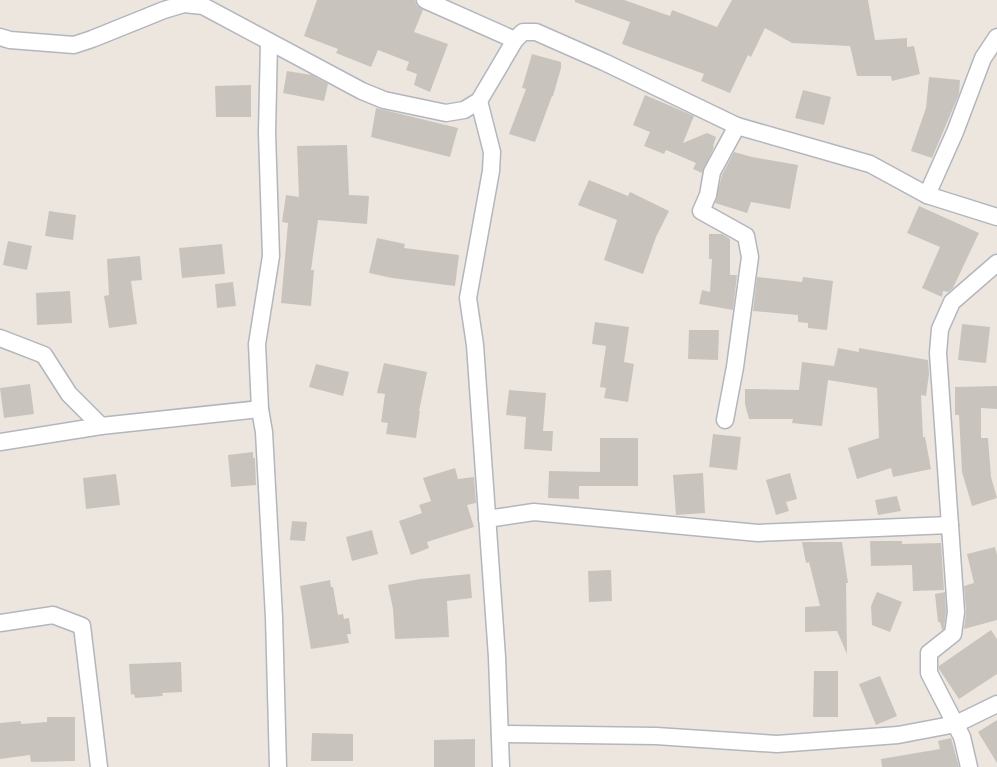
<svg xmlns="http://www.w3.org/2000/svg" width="997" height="767" font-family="'Open Sans',sans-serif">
	<rect width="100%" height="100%" fill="#ece6df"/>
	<g fill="#c8c4bd">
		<path d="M 317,0 L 415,0 L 417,6 L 423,10 L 414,32 L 448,44 L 430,92 L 414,85 L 417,74 L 406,70 L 409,62 L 378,50 L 371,67 L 336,53 L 338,49 L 304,36 Z"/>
		<path d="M 575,0 L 624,0 L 670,16 L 672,10 L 717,27 L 732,0 L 868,0 L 875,40 L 907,38 L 907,47 L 914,46 L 920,74 L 892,81 L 891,76 L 857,76 L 850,46 L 792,43 L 765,28 L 751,57 L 748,55 L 730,93 L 701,81 L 704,74 L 622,44 L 630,22 L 575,2 Z"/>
		<path d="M 532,54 L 561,62 L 561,68 L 553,96 L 552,96 L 535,142 L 509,134 L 526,89 L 522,88 Z"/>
		<path d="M 287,71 L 312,75 L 328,84 L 324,101 L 283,93 Z"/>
		<path d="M 929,77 L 960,80 L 959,94 L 932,158 L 911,151 L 926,108 Z"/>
		<path d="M 251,85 L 251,117 L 216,117 L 215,86 Z"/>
		<path d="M 803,90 L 831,97 L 824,125 L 795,118 Z"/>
		<path d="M 645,95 L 694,116 L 683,143 L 707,133 L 716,137 L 713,146 L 714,147 L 702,173 L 693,169 L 696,163 L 666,150 L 664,154 L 644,146 L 650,132 L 633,125 Z"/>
		<path d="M 376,108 L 458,128 L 450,157 L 371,137 Z"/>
		<path d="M 347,145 L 349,195 L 369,196 L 367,224 L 318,220 L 311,270 L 314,270 L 311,306 L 281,303 L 288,223 L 282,222 L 286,195 L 299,197 L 297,146 Z"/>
		<path d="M 734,152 L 752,157 L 798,165 L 790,209 L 751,202 L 747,213 L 715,203 L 722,175 Z"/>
		<path d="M 589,180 L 628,196 L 630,192 L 669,211 L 656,237 L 643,274 L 604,260 L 617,220 L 578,205 Z"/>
		<path d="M 919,206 L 979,233 L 953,288 L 948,292 L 943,291 L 942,297 L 922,288 L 940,247 L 907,233 Z"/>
		<path d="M 49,211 L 76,215 L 73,240 L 45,236 Z"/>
		<path d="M 709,234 L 722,234 L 730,239 L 730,275 L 737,275 L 733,310 L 699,304 L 702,290 L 710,292 L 712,259 L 709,259 Z"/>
		<path d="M 377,238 L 405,244 L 404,248 L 459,255 L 455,286 L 392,278 L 369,273 Z"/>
		<path d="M 8,241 L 32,246 L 27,270 L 3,265 Z"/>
		<path d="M 222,244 L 225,274 L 182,278 L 179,248 Z"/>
		<path d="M 140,256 L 142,280 L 131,281 L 137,324 L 109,328 L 104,296 L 109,295 L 107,259 Z"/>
		<path d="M 757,277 L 802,282 L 803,277 L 833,281 L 827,330 L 808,328 L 808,323 L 798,322 L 798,315 L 753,311 Z"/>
		<path d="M 233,282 L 236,306 L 217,308 L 215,284 Z"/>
		<path d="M 70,291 L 72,323 L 37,325 L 36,293 Z"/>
		<path d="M 595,322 L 629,327 L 624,362 L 634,364 L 628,402 L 604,398 L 606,388 L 600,387 L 606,346 L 592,344 Z"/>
		<path d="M 962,324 L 990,327 L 986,363 L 958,360 Z"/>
		<path d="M 689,330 L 719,330 L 718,360 L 688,359 Z"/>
		<path d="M 838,348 L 859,352 L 859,348 L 928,360 L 929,374 L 926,396 L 921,395 L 923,437 L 925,437 L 931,469 L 893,477 L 891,468 L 857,479 L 848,448 L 879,438 L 877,388 L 828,380 L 822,426 L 792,423 L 793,419 L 749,419 L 745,404 L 745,389 L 799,390 L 802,362 L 834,366 Z"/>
		<path d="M 384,363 L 427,372 L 419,411 L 420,411 L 416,438 L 386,434 L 388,423 L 381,422 L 385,394 L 377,393 Z"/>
		<path d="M 316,364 L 349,372 L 343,396 L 309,387 Z"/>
		<path d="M 30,384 L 34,414 L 4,418 L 0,388 Z"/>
		<path d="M 997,386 L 997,409 L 981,408 L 981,438 L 988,438 L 991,477 L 997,498 L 972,506 L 962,472 L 959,415 L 955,415 L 955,387 Z"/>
		<path d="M 509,390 L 546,393 L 543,431 L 553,431 L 552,451 L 524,449 L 526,417 L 506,415 Z"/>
		<path d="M 713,434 L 741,437 L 737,470 L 709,467 Z"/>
		<path d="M 600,438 L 638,438 L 638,486 L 579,486 L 579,499 L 548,498 L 549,471 L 600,472 Z"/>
		<path d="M 253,452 L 253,458 L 255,458 L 256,485 L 231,487 L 228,455 Z"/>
		<path d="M 455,468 L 458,479 L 474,477 L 476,503 L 467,505 L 474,527 L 427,542 L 429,548 L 411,555 L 399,521 L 422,513 L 419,505 L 431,501 L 423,478 Z"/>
		<path d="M 703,473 L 705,513 L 676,515 L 673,475 Z"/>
		<path d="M 790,473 L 797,499 L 786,502 L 789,511 L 776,515 L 766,480 Z"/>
		<path d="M 116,474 L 120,505 L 86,509 L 83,478 Z"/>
		<path d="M 897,496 L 901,511 L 878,515 L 875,500 Z"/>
		<path d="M 292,521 L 307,522 L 305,541 L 290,540 Z"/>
		<path d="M 372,530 L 378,554 L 352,561 L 346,537 Z"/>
		<path d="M 870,541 L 902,541 L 902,544 L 941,543 L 944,590 L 913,591 L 912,565 L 871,566 Z"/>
		<path d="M 802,542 L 842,542 L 848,583 L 846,583 L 847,654 L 837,631 L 805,632 L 805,607 L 820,606 L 809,562 L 806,563 Z"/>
		<path d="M 995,547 L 997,555 L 997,620 L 964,629 L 966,612 L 964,586 L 974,583 L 967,554 Z"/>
		<path d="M 611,570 L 612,601 L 589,602 L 588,571 Z"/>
		<path d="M 470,574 L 472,598 L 447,601 L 449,637 L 395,639 L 393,609 L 388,585 L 420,579 Z"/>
		<path d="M 330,580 L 331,587 L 333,587 L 338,615 L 343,614 L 344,619 L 349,618 L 351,634 L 347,634 L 349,643 L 311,649 L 300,586 Z"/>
		<path d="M 877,592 L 902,602 L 890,632 L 872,625 L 871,606 Z"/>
		<path d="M 945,592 L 946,612 L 944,629 L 942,630 L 940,622 L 938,622 L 935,594 Z"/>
		<path d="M 991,630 L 997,639 L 997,674 L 959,699 L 939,669 L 939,666 Z"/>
		<path d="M 181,662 L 182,692 L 162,693 L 163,696 L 135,698 L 134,694 L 131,695 L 129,664 Z"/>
		<path d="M 814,671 L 838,671 L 838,717 L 813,717 Z"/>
		<path d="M 880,676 L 897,716 L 876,725 L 859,684 Z"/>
		<path d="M 47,717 L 75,717 L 75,761 L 31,762 L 30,755 L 0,759 L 0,723 L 21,721 L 21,724 L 47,722 Z"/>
		<path d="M 997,720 L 997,763 L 978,732 Z"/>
		<path d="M 312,733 L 353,734 L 353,761 L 311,761 Z"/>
		<path d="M 951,738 L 959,767 L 882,767 L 881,759 L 940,749 L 938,741 Z"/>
		<path d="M 475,739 L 475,767 L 434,767 L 434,740 Z"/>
	</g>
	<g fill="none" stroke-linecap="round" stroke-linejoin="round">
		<g stroke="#b3b6be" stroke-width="19">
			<g id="street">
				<path d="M 425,0 L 515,40"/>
				<path d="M 0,37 L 10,40 L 74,45 L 92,39 L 164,10 L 184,4 L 203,6 L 362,91 L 384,100 L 446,113 L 464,110 L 479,101 L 515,40 L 523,32 L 536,32 L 604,62 L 737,126 L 870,164 L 927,195 L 997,217"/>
				<path d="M 269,42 L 267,133 L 271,256 L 257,344 L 260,409 L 264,432 L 274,617 L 278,767"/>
				<path d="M 479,101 L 492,152 L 491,171 L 468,298 L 475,345 L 497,657 L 501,767"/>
				<path d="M 927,195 L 955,132 L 983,58 L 997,37"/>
				<path d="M 0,338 L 44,355 L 69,394 L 101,426"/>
				<path d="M 725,420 L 735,367 L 750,257 L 746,236 L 701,211 L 708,195 L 712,172 L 737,126"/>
				<path d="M 0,442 L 101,426 L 260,409"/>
				<path d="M 487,519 L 534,512 L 758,533 L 950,525"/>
				<path d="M 0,623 L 53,615 L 82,626 L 99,767"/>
				<path d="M 500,734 L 656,736 L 777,744 L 898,735 L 956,724 L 997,704"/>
				<path d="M 969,767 L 962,737 L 929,673 L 929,653 L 953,634 L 956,612 L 938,353 L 940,329 L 952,302 L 997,263"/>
			</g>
		</g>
		<use href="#street" stroke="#fff" stroke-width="16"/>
	</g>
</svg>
